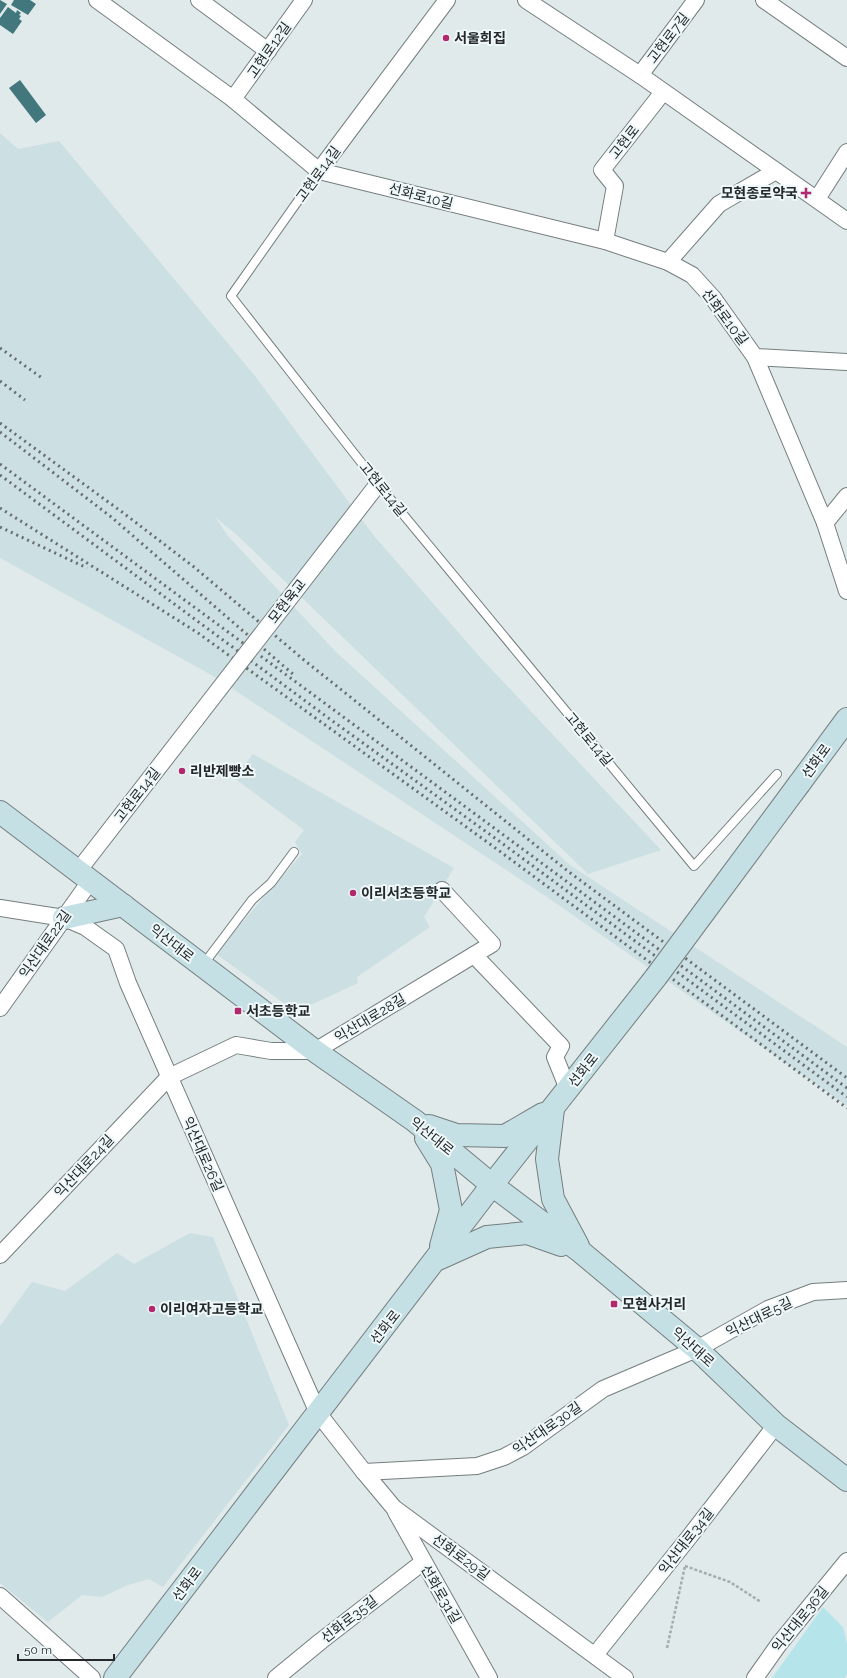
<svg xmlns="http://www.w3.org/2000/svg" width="847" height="1678" font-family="Raleway,'Noto Sans KR',sans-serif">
	<rect width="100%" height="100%" fill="#e0eaeb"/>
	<g fill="#ccdfe2">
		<path d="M 0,133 L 18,149 L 59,141 L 255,376 L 374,536 L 480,657 L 661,850 L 588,874 L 237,535 L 215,517 L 228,536 L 336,652 L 570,865 L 847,1047 L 847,1106 L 547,897 L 215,677 L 0,558 Z"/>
		<path d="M 253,754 L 454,868 L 424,917 L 430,927 L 357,977 L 358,983 L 296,1012 L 215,953 L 302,854 L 295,842 L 304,830 L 234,778 Z"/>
		<path d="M 190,1233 L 213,1237 L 289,1425 L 163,1587 L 149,1579 L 128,1585 L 102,1597 L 82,1595 L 48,1622 L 0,1583 L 0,1326 L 32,1282 L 65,1291 L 117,1253 L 134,1264 Z"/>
	</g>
	<path fill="#b5e5eb" d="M 823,1607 L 843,1627 L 847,1643 L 847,1674 L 845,1678 L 772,1678 Z"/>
	<g fill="#42777d">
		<path d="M 0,0 L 7,4 L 0,14 Z"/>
		<path d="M 14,0 L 30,0 L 36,4 L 28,15 L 11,5 Z"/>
		<path d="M 8,7 L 16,13 L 17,10 L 21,13 L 19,15 L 21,16 L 19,19 L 22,21 L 13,34 L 0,25 L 0,18 Z"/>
		<path d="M 20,80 L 46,115 L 36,123 L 9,88 Z"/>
	</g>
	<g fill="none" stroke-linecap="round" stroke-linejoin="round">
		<g stroke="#757e7f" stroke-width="10">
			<g id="lane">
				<path d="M 319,171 L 231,296 L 378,484 L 694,866 L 777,774"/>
				<path d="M 203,965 L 252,900 L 271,883 L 294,852"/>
			</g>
		</g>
		<g stroke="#757e7f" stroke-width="18">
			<g id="street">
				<path d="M 97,0 L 233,99 L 319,171 L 605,241 L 668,262 L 692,275 L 713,298 L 755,357 L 825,523 L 847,591"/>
				<path d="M 199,0 L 268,51"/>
				<path d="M 526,0 L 640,75 L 847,221"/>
				<path d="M 764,0 L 847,58"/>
				<path d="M 640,75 L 696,0"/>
				<path d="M 233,99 L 304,0"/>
				<path d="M 319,171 L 447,0"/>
				<path d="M 817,199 L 847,152"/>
				<path d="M 605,241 L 615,186 L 602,170 L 663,92"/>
				<path d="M 668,262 L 719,204 L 776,171"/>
				<path d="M 755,357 L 847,362"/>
				<path d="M 825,523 L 847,496"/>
				<path d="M 78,871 L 196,719"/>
				<path d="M 0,908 L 64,918 L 85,927 L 116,949 L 128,983 L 318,1413 L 364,1472 L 394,1508 L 625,1678"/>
				<path d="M 474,955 L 561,1046 L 555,1057 L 568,1089"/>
				<path d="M 0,1008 L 91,880"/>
				<path d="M 0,1255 L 169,1077 L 236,1045 L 271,1051 L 315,1051 L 492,944 L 442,890"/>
				<path d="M 364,1472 L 477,1466 L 504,1457 L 523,1447 L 603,1389 L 697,1349 L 768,1309 L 813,1292 L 847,1290"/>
				<path d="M 396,1512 L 489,1678"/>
				<path d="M 0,1596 L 92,1678"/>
				<path d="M 595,1655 L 690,1536 L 776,1425"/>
				<path d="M 276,1678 L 321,1641 L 423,1562"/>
				<path d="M 755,1678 L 779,1644 L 847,1561"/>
			</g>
		</g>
		<g stroke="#757e7f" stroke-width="24">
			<g id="secondary">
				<path d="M 799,784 L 847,719"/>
				<path d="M 0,812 L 315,1051 L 415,1121 L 492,1185 L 581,1252 L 697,1349 L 776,1425 L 847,1480"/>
				<path d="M 64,918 L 123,905"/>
				<path d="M 553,1109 L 547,1159 L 553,1199 L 578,1246"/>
				<path d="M 429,1126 L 456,1135 L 505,1136 L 543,1114"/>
				<path d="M 426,1138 L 442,1164 L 451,1210 L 441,1246"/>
				<path d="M 438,1259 L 487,1237 L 527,1233 L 561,1245"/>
				<path d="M 115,1678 L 492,1185 L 656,977"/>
			</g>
		</g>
		<g stroke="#a4acad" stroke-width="2.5" stroke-dasharray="3 2" stroke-linecap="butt">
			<path d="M 685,1566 L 730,1582 L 761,1602"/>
			<path d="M 667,1648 L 685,1566"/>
		</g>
		<use href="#lane" stroke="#fff" stroke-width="8"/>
		<use href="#street" stroke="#fff" stroke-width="16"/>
		<use href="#secondary" stroke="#c4e0e4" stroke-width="22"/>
		<g stroke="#686d6e" stroke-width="3" stroke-dasharray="2 4" stroke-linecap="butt">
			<path d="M 0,348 L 42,378"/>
			<path d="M 0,381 L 25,400"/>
			<path d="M 0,423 L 122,512 L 194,567 L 304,660 L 569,872 L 847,1078"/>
			<path d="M 0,432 L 110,516 L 294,675"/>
			<path d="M 0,464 L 847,1088"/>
			<path d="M 0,475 L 327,717 L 499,841 L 847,1097"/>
			<path d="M 0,508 L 198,633 L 494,847 L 847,1108"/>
			<path d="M 0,527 L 87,568"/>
		</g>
		<g stroke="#757e7f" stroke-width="18" stroke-linecap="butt">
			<path id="street-bridge" d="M 196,719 L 378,484"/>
		</g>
		<g stroke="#757e7f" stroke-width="24" stroke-linecap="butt">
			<path id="secondary-bridge" d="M 656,977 L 799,784"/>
		</g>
		<use href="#street-bridge" stroke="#fff" stroke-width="16"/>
		<use href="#secondary-bridge" stroke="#c4e0e4" stroke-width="22"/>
	</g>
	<g fill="#b1296c" stroke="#eef7f9" stroke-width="1.5">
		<circle cx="446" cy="38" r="4"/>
		<path d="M804 187h4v4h4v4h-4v4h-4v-4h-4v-4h4z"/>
		<circle cx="182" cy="771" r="4"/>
		<circle cx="353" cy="893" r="4"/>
		<rect x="234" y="1007" width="8" height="8" rx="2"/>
		<rect x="610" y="1300" width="8" height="8" rx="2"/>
		<circle cx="152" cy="1309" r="4"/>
	</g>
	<g text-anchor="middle" stroke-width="4" stroke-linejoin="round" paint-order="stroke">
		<g font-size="14" font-weight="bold" fill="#252829" stroke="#eef7f9" text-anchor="start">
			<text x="454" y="43">서울회집</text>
			<text x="798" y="198" text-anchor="end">모현종로약국</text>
			<text x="190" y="776">리반제빵소</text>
			<text x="361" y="898">이리서초등학교</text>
			<text x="246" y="1016">서초등학교</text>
			<text x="622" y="1309">모현사거리</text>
			<text x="160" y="1314">이리여자고등학교</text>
		</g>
		<g font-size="14" fill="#252829" stroke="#eef7f9">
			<text transform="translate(668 38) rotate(-53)" y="5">고현로7길</text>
			<text transform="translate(269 50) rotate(-55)" y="5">고현로12길</text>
			<text transform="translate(624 142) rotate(-52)" y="5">고현로</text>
			<text transform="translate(318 174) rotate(-54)" y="5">고현로14길</text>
			<text transform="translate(421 196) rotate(14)" y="5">선화로10길</text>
			<text transform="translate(725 317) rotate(53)" y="5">선화로10길</text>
			<text transform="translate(383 489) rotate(51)" y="5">고현로14길</text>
			<text transform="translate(287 601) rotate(-52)" y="5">모현육교</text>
			<text transform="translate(589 739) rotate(50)" y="5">고현로14길</text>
			<text transform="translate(816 761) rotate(-54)" y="5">선화로</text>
			<text transform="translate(137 795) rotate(-52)" y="5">고현로14길</text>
			<text transform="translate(172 943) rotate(38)" y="5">익산대로</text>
			<text transform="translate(45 944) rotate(-55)" y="5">익산대로22길</text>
			<text transform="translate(370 1018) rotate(-31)" y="5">익산대로28길</text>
			<text transform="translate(583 1070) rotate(-52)" y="5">선화로</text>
			<text transform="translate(432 1136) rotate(39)" y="5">익산대로</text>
			<text transform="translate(203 1154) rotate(66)" y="5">익산대로26길</text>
			<text transform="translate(84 1166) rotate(-47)" y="5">익산대로24길</text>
			<text transform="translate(759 1317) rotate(-26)" y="5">익산대로5길</text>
			<text transform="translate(385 1327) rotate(-52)" y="5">선화로</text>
			<text transform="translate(693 1347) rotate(42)" y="5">익산대로</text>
			<text transform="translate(547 1428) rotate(-35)" y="5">익산대로30길</text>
			<text transform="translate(686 1541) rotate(-52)" y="5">익산대로34길</text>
			<text transform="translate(461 1557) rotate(36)" y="5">선화로29길</text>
			<text transform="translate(187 1584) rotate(-53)" y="5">선화로</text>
			<text transform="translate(441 1594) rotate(60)" y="5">선화로31길</text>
			<text transform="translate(349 1619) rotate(-38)" y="5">선화로35길</text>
			<text transform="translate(800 1619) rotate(-51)" y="5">익산대로36길</text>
		</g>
	</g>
	<path d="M18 1654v6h96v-6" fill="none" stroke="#252829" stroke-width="2"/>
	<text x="24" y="1654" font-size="12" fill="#252829" stroke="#eef7f9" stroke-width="3" paint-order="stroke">50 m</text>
</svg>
